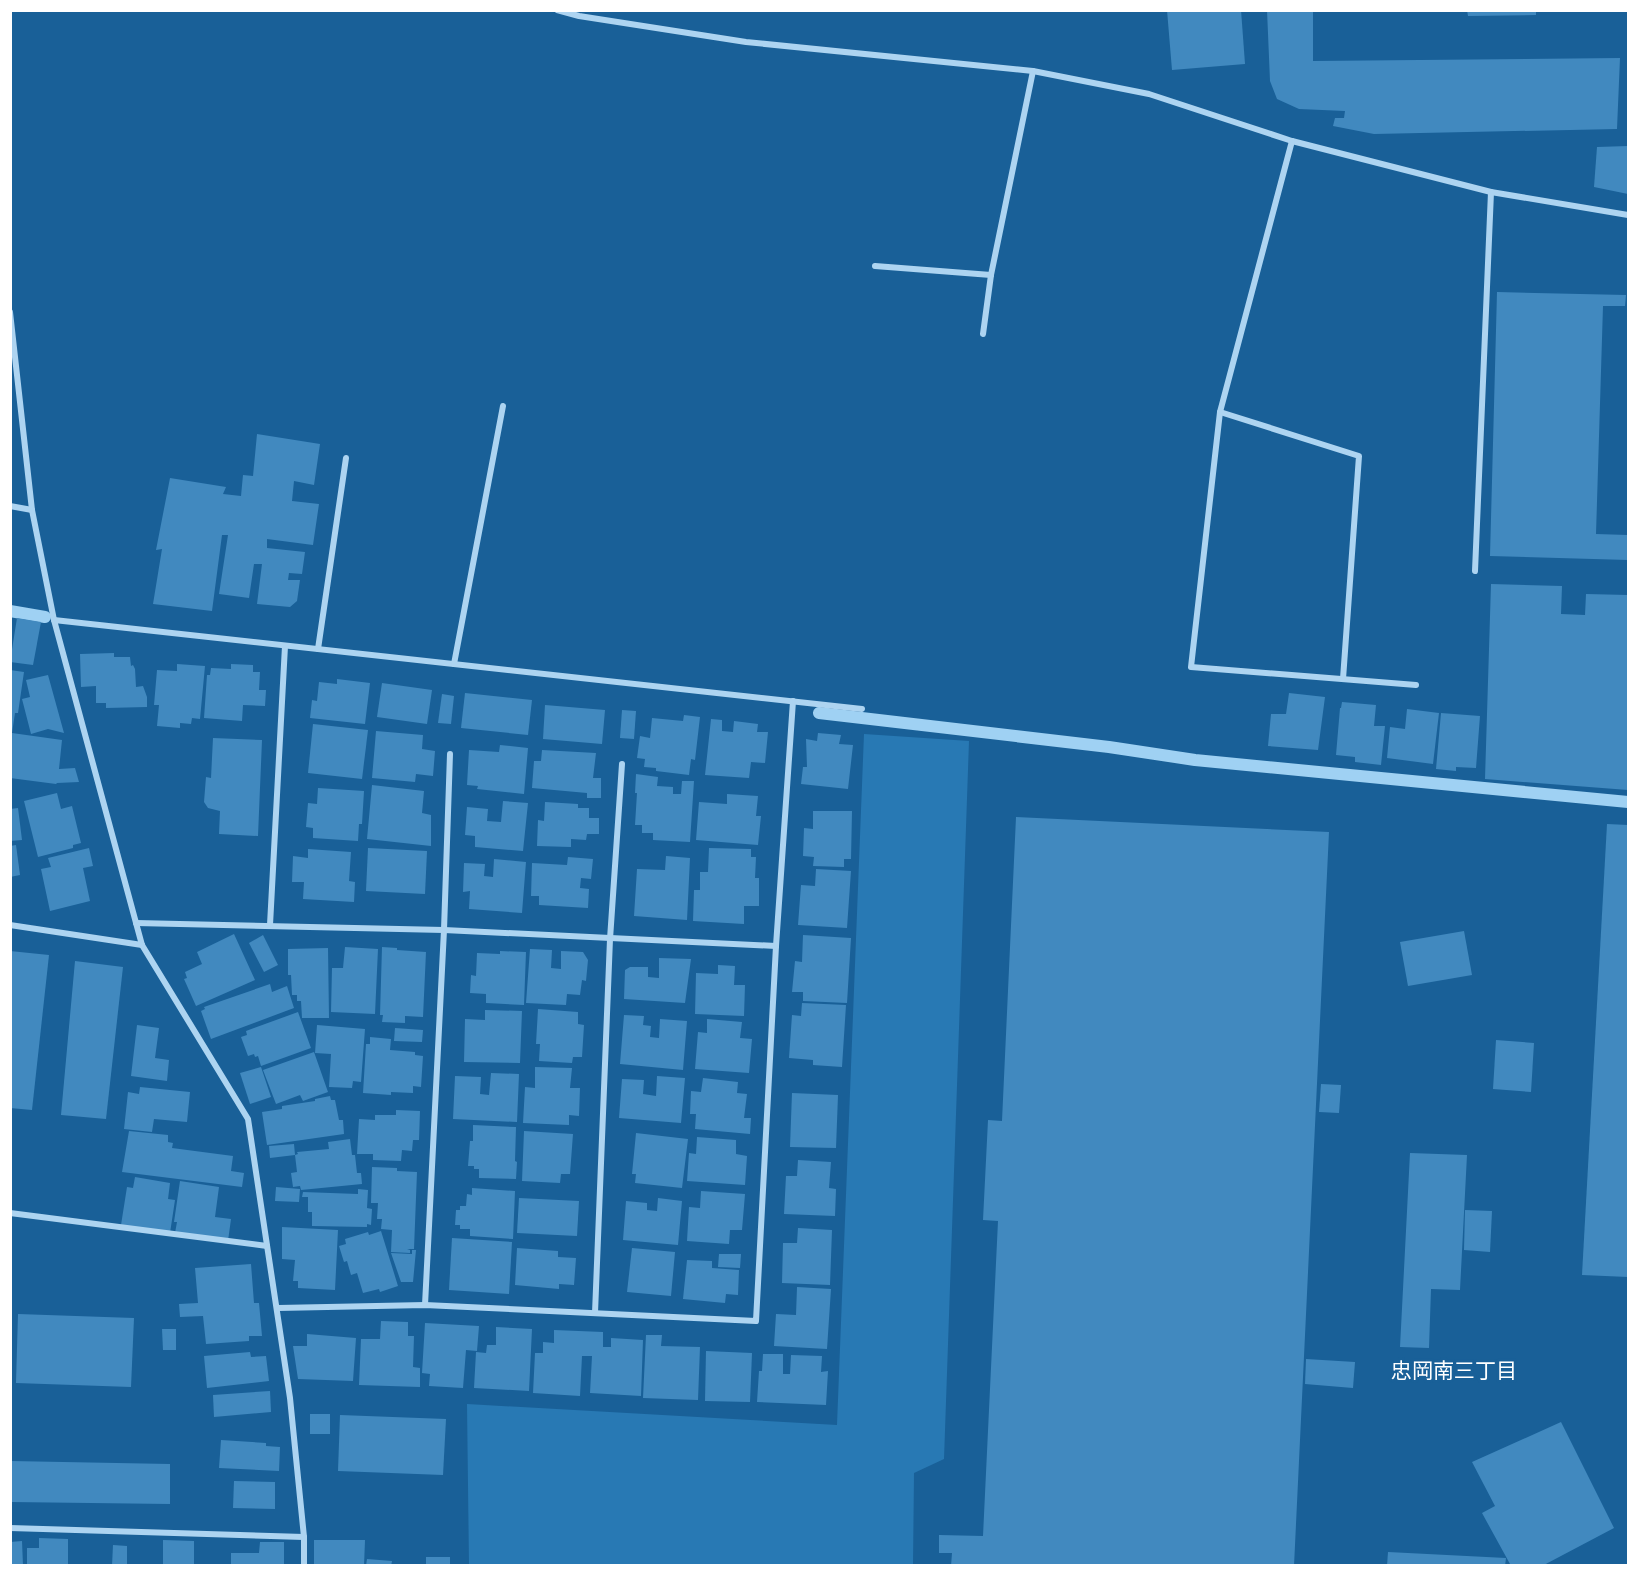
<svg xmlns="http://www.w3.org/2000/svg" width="1639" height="1576" font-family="Barlow,'Noto Sans JP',sans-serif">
	<rect width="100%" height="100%" fill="#196098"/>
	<path fill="#2879b4" d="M 864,734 L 969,741 L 944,1459 L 914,1473 L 913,1565 L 469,1565 L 467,1404 L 837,1425 Z"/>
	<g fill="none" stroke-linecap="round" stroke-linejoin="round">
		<g stroke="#9fd1f3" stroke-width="12">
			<path d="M 10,611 L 45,617"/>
			<path d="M 819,713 L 1109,747 L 1195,760 L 1628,802"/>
		</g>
	</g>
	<g fill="#4189bf">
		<path d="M 1167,10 L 1241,10 L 1245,64 L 1172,70 Z"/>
		<path d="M 1267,10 L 1313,10 L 1313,61 L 1620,58 L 1617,129 L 1374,134 L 1333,126 L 1335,118 L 1344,118 L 1345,111 L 1299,109 L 1277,99 L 1270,81 Z"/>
		<path d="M 1467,10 L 1536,10 L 1536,15 L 1468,16 Z"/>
		<path d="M 1628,146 L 1628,194 L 1594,187 L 1597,147 Z"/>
		<path d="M 1497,292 L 1626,295 L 1625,306 L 1603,306 L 1596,534 L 1628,535 L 1628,560 L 1490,556 Z"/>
		<path d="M 257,434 L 320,444 L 314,485 L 294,481 L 292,501 L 319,504 L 313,545 L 267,539 L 267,548 L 305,552 L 302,574 L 289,573 L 288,580 L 300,580 L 297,601 L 290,607 L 257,604 L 262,564 L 254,564 L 249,598 L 219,594 L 228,535 L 222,535 L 212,611 L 153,604 L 162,549 L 156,550 L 170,478 L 226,487 L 223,494 L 241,496 L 243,475 L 253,476 Z"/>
		<path d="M 1491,584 L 1562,586 L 1561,614 L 1585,615 L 1586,594 L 1628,595 L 1628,790 L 1485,779 Z"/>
		<path d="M 17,618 L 41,622 L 33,665 L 10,662 Z"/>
		<path d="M 114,653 L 114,657 L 130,657 L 131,666 L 133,665 L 135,669 L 136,687 L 143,686 L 147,697 L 147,707 L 106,708 L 106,703 L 96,703 L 96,686 L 81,687 L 80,654 Z"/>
		<path d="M 177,664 L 205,666 L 200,719 L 192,718 L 191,724 L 180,723 L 180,728 L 157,726 L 159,705 L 154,705 L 157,670 L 177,671 Z"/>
		<path d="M 231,664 L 253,665 L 253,672 L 260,672 L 259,690 L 266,690 L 265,706 L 243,705 L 242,721 L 204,718 L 207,675 L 210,675 L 211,668 L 231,669 Z"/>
		<path d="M 10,670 L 24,672 L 18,713 L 15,713 L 12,733 L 62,740 L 59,769 L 75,768 L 79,782 L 57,783 L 56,784 L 10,778 Z"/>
		<path d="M 48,675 L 64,733 L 48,729 L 31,734 L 22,699 L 30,697 L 26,680 Z"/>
		<path d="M 337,679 L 370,683 L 365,724 L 310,718 L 312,700 L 317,701 L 319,682 L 337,684 Z"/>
		<path d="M 382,683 L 432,690 L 427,724 L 377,717 Z"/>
		<path d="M 465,693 L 532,700 L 528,735 L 461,728 Z"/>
		<path d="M 1289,693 L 1325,697 L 1318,750 L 1268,746 L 1271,714 L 1286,714 Z"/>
		<path d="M 442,694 L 454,696 L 451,724 L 438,723 Z"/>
		<path d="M 1342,702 L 1376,705 L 1374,726 L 1385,726 L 1381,765 L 1355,762 L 1355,757 L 1336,755 L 1340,708 L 1341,708 Z"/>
		<path d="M 545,705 L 605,710 L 602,744 L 543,739 Z"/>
		<path d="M 1407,709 L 1439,713 L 1433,764 L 1387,758 L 1390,727 L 1405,729 Z"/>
		<path d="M 622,710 L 636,711 L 634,739 L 620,738 Z"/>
		<path d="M 1441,713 L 1480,716 L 1476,768 L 1456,767 L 1456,771 L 1436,769 Z"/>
		<path d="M 684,715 L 700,717 L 695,760 L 691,759 L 689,775 L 656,771 L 656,768 L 644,767 L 645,759 L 637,758 L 640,736 L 650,738 L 652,718 L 683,721 Z"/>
		<path d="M 711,719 L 722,720 L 722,731 L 733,732 L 734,721 L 758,724 L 757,732 L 768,732 L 765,763 L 751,762 L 749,778 L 705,775 Z"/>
		<path d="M 313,724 L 368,730 L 362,779 L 308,773 Z"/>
		<path d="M 376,731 L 423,735 L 422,749 L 435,751 L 433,776 L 416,774 L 415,782 L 372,778 Z"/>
		<path d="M 818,733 L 841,735 L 839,744 L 853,745 L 848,789 L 801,784 L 803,767 L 807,767 L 806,739 L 817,741 Z"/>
		<path d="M 213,738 L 262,740 L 258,836 L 219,834 L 220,811 L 208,808 L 204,802 L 206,777 L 211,778 Z"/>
		<path d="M 500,745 L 528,748 L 524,794 L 477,789 L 478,786 L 467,785 L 469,750 L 499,752 Z"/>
		<path d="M 542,750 L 596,753 L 593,778 L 601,778 L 601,798 L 587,798 L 587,793 L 532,788 L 534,761 L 541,761 Z"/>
		<path d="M 636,774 L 658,777 L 657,786 L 673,787 L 673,794 L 681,794 L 682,781 L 694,781 L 690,842 L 653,840 L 653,833 L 642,833 L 642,825 L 635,825 L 637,793 L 635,793 Z"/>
		<path d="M 372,785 L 424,791 L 422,813 L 431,815 L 431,846 L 367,839 Z"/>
		<path d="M 318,788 L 364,791 L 362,824 L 359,824 L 358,841 L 313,838 L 313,828 L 306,827 L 308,803 L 317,804 Z"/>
		<path d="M 57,793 L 61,809 L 72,806 L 81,843 L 73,845 L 73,848 L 38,857 L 24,801 Z"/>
		<path d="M 727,794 L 758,796 L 756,816 L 761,816 L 758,845 L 696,840 L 699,802 L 727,804 Z"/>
		<path d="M 503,801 L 528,803 L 523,851 L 475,847 L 475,836 L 465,835 L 467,807 L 488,809 L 487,821 L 501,822 Z"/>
		<path d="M 545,802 L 578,804 L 578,808 L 589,808 L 589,818 L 599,818 L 599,834 L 587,834 L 586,840 L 571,839 L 571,847 L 537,846 L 538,820 L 544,821 Z"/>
		<path d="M 18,808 L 22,840 L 10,841 L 10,809 Z"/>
		<path d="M 813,811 L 852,811 L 851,859 L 844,859 L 844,867 L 813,866 L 814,857 L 803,856 L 804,828 L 813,829 Z"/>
		<path d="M 1016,817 L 1329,832 L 1294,1566 L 951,1566 L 952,1553 L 939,1553 L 939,1535 L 983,1536 L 998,1221 L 983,1220 L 988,1120 L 1002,1121 Z"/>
		<path d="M 1607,824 L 1628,825 L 1628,1277 L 1582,1275 Z"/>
		<path d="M 16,845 L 20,875 L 10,877 L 10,846 Z"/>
		<path d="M 89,848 L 93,866 L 83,868 L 90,901 L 50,911 L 41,869 L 51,867 L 48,858 Z"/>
		<path d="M 368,848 L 427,851 L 425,894 L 366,891 Z"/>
		<path d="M 709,848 L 751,849 L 751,857 L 756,857 L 755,878 L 759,878 L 759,906 L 744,906 L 744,924 L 693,921 L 694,890 L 700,890 L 700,872 L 708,872 Z"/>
		<path d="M 308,849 L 351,852 L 349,881 L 355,882 L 354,902 L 303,899 L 304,882 L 292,882 L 293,856 L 308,858 Z"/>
		<path d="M 666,856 L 690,858 L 687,920 L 634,916 L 637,869 L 665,870 Z"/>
		<path d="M 568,857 L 593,859 L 591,879 L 581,878 L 580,888 L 589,889 L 588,908 L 539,905 L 539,896 L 531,896 L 532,863 L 567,865 Z"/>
		<path d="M 494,859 L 526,862 L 522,913 L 469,909 L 470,891 L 463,892 L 464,863 L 485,864 L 484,876 L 493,877 Z"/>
		<path d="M 816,869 L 851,871 L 847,928 L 798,925 L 801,885 L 815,886 Z"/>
		<path d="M 1464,931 L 1472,975 L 1408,986 L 1400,942 Z"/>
		<path d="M 234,934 L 255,980 L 196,1006 L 184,979 L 187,978 L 185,972 L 202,964 L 197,952 Z"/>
		<path d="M 263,935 L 278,965 L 264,972 L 249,943 Z"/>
		<path d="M 803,935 L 851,938 L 847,1003 L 803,1001 L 803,992 L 792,992 L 795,961 L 802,962 Z"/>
		<path d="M 345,947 L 378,949 L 375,1014 L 331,1012 L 332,968 L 343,968 Z"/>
		<path d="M 382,947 L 397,948 L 397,950 L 426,952 L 423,1017 L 405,1016 L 405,1023 L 382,1022 L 383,1015 L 380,1015 Z"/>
		<path d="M 328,948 L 329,1018 L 302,1018 L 301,1001 L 297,1001 L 297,995 L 292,995 L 291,975 L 288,975 L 288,949 Z"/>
		<path d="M 530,949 L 552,950 L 551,968 L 561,969 L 561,951 L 583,952 L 588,960 L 586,981 L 582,980 L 580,995 L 567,994 L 566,1005 L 526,1003 Z"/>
		<path d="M 10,951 L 49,955 L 32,1110 L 10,1108 Z"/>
		<path d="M 500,951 L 526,952 L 524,1005 L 486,1003 L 486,994 L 470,993 L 471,975 L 476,976 L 477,953 L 500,954 Z"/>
		<path d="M 659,958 L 691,959 L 685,1003 L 624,999 L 625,970 L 630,967 L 648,967 L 648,977 L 659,978 Z"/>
		<path d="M 75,961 L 123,967 L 106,1119 L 61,1115 Z"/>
		<path d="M 718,965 L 735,966 L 734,985 L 745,985 L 744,1016 L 695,1014 L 696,973 L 718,974 Z"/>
		<path d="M 270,984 L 272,992 L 287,986 L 294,1008 L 211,1039 L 201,1011 L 205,1009 L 204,1007 Z"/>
		<path d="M 802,1003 L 846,1005 L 842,1067 L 813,1065 L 813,1060 L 789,1058 L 792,1015 L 801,1016 Z"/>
		<path d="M 538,1009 L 578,1012 L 578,1024 L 584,1025 L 582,1057 L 573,1057 L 572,1063 L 539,1061 L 540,1044 L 536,1044 Z"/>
		<path d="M 485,1010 L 522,1011 L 520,1063 L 464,1062 L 465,1019 L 485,1020 Z"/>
		<path d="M 298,1012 L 311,1048 L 261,1066 L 258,1056 L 255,1057 L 254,1054 L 248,1056 L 241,1037 L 247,1035 L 246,1031 Z"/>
		<path d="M 624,1015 L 644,1016 L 643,1025 L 651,1026 L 650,1037 L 659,1038 L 660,1019 L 687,1021 L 683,1070 L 620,1064 Z"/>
		<path d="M 707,1019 L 742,1022 L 740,1038 L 752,1039 L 749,1073 L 695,1069 L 698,1032 L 707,1033 Z"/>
		<path d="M 137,1025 L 159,1028 L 155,1058 L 169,1060 L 167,1081 L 131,1076 Z"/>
		<path d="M 317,1025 L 365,1029 L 361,1082 L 353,1081 L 352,1088 L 329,1087 L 331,1054 L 315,1053 Z"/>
		<path d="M 395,1028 L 423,1030 L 422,1042 L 394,1041 Z"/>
		<path d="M 370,1037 L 391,1039 L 390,1050 L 415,1052 L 415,1055 L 423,1056 L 421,1087 L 413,1086 L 413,1093 L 391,1092 L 391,1095 L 363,1093 L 366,1044 L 370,1044 Z"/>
		<path d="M 1496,1040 L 1534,1043 L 1531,1092 L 1493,1089 Z"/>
		<path d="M 314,1052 L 328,1092 L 303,1101 L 300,1095 L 276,1104 L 263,1070 Z"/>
		<path d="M 261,1067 L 271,1097 L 250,1104 L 240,1073 Z"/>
		<path d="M 535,1067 L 572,1068 L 570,1088 L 580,1088 L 579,1116 L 569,1115 L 569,1125 L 523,1123 L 525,1087 L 535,1088 Z"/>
		<path d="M 491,1073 L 519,1074 L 517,1122 L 453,1119 L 455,1076 L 481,1077 L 480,1094 L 489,1095 Z"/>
		<path d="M 657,1076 L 685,1078 L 681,1123 L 619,1118 L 622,1079 L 644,1080 L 643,1094 L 656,1096 Z"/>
		<path d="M 703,1078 L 738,1082 L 737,1093 L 747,1094 L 744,1118 L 751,1118 L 750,1134 L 695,1129 L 696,1114 L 690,1114 L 691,1091 L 701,1092 Z"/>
		<path d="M 1321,1084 L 1341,1085 L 1339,1113 L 1319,1112 Z"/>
		<path d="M 140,1087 L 190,1092 L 187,1122 L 154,1119 L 152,1132 L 124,1129 L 128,1092 L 139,1094 Z"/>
		<path d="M 792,1093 L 838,1095 L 836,1148 L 790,1147 Z"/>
		<path d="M 330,1096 L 331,1100 L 335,1100 L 339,1120 L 343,1120 L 344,1134 L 267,1145 L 262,1112 L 282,1109 L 282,1106 L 315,1101 L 315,1099 Z"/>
		<path d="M 396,1110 L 420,1111 L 419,1140 L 413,1140 L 412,1151 L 402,1150 L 401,1161 L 373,1160 L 373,1154 L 357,1154 L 359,1119 L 375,1120 L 375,1115 L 396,1115 Z"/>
		<path d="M 473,1125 L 516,1127 L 515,1161 L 517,1162 L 516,1179 L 479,1178 L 479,1169 L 474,1169 L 474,1166 L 468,1166 L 470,1141 L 473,1141 Z"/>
		<path d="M 129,1131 L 168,1135 L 168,1142 L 173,1143 L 172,1148 L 233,1156 L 231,1171 L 244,1173 L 242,1187 L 122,1172 Z"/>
		<path d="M 524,1131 L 573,1134 L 570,1174 L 561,1174 L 560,1183 L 522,1181 Z"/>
		<path d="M 636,1133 L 688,1139 L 682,1188 L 635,1183 L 636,1174 L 632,1174 Z"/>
		<path d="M 697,1137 L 736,1140 L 736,1154 L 747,1156 L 745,1185 L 687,1181 L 689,1153 L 696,1154 Z"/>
		<path d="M 350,1139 L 352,1155 L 355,1155 L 357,1173 L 361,1173 L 362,1184 L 301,1190 L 300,1186 L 293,1187 L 291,1173 L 297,1172 L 295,1155 L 298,1154 L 297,1152 L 329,1149 L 328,1142 Z"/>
		<path d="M 294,1144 L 295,1155 L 270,1158 L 269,1146 Z"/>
		<path d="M 1410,1153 L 1467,1155 L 1460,1290 L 1431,1289 L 1429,1348 L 1400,1347 Z"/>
		<path d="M 798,1160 L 831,1162 L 829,1188 L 836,1189 L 835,1216 L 784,1214 L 786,1176 L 797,1176 Z"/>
		<path d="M 372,1167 L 397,1168 L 397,1171 L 417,1172 L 414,1249 L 407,1249 L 410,1250 L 410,1253 L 391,1252 L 392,1230 L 381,1229 L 382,1219 L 377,1219 L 378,1203 L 371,1203 Z"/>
		<path d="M 135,1177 L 170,1183 L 168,1199 L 175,1200 L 170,1233 L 121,1225 L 127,1187 L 133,1188 Z"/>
		<path d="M 180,1181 L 219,1187 L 215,1217 L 231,1219 L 228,1241 L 175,1233 L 177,1222 L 174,1222 Z"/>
		<path d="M 276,1187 L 300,1189 L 299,1202 L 275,1201 Z"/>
		<path d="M 472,1188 L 515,1191 L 513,1239 L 470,1236 L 470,1229 L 460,1229 L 460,1225 L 455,1225 L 456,1210 L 460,1210 L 460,1206 L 466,1206 L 467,1194 L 472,1195 Z"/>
		<path d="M 358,1189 L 368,1190 L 367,1208 L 372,1209 L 371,1225 L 367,1224 L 367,1227 L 312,1226 L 312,1212 L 308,1212 L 308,1197 L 302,1197 L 303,1192 L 358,1194 Z"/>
		<path d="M 701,1191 L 745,1194 L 742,1230 L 730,1230 L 729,1244 L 687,1241 L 689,1207 L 700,1208 Z"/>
		<path d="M 519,1198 L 579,1201 L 577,1236 L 517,1233 Z"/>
		<path d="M 658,1198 L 682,1201 L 678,1245 L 623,1240 L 626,1201 L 647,1203 L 647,1210 L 657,1211 Z"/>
		<path d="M 1465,1210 L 1492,1211 L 1490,1252 L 1464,1250 Z"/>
		<path d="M 282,1227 L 338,1230 L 335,1290 L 298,1288 L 298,1281 L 293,1281 L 295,1260 L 282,1259 Z"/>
		<path d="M 798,1228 L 832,1230 L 830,1285 L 782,1283 L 783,1243 L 797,1243 Z"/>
		<path d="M 381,1231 L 398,1286 L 380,1292 L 379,1289 L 363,1293 L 357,1273 L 351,1275 L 347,1261 L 344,1262 L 339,1246 L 346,1244 L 345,1239 L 368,1232 L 369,1235 Z"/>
		<path d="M 452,1238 L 512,1242 L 509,1294 L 449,1290 Z"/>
		<path d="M 517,1248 L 558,1251 L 558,1257 L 576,1258 L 574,1285 L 559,1284 L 559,1289 L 515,1285 Z"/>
		<path d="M 632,1248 L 675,1252 L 671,1296 L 627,1292 Z"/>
		<path d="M 412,1250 L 416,1250 L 413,1282 L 401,1282 L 391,1253 L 412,1254 Z"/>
		<path d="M 719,1254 L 741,1254 L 740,1268 L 718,1267 Z"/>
		<path d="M 687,1260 L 712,1261 L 712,1268 L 739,1270 L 738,1295 L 726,1294 L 725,1303 L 683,1299 Z"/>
		<path d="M 251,1264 L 254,1303 L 259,1303 L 262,1336 L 249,1336 L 249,1341 L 206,1344 L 203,1316 L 180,1317 L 179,1304 L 198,1303 L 195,1268 Z"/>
		<path d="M 797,1287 L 831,1289 L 827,1349 L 774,1346 L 776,1314 L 796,1315 Z"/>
		<path d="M 18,1314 L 134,1318 L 131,1387 L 16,1383 Z"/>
		<path d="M 381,1321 L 408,1322 L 408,1336 L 414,1336 L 413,1367 L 420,1368 L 420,1387 L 359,1385 L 361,1339 L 380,1339 Z"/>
		<path d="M 425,1323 L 479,1326 L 477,1351 L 466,1350 L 463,1388 L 429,1386 L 430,1374 L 422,1373 Z"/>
		<path d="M 496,1327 L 532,1329 L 529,1391 L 474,1388 L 476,1352 L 486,1353 L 487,1345 L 496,1345 Z"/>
		<path d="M 162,1329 L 176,1329 L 176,1350 L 163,1350 Z"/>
		<path d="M 554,1330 L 603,1332 L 603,1347 L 611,1347 L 611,1338 L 643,1340 L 641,1396 L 590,1393 L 592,1356 L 582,1356 L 580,1396 L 533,1393 L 535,1353 L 543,1353 L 543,1342 L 554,1343 Z"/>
		<path d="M 307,1334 L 356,1338 L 353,1381 L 298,1379 L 293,1346 L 307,1346 Z"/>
		<path d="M 646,1335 L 662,1335 L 661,1346 L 700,1347 L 698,1400 L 643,1398 Z"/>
		<path d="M 706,1351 L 752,1353 L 750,1402 L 705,1401 Z"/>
		<path d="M 250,1352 L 251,1357 L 266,1356 L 269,1381 L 207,1388 L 204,1356 Z"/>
		<path d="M 763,1354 L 783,1354 L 783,1374 L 790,1374 L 791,1355 L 822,1356 L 821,1372 L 828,1371 L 826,1405 L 757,1402 L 759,1371 L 762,1371 Z"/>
		<path d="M 1306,1359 L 1355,1362 L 1353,1388 L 1305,1384 Z"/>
		<path d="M 270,1391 L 271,1412 L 214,1417 L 213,1395 Z"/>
		<rect x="310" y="1414" width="20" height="20"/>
		<path d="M 340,1415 L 446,1419 L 443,1475 L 338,1471 Z"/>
		<path d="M 1561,1422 L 1614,1528 L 1542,1566 L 1510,1564 L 1482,1513 L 1495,1506 L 1472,1462 Z"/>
		<path d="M 221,1440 L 266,1443 L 266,1446 L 280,1447 L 279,1471 L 219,1468 Z"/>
		<path d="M 10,1461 L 170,1464 L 170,1504 L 10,1502 Z"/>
		<path d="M 234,1481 L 275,1482 L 275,1509 L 233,1508 Z"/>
		<path d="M 39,1538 L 68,1539 L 68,1566 L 27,1566 L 27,1548 L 39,1548 Z"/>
		<path d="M 163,1540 L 194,1541 L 194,1566 L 163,1566 Z"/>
		<path d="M 314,1540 L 365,1540 L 364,1566 L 314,1566 Z"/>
		<path d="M 22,1541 L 23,1566 L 10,1566 L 10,1542 Z"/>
		<path d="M 260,1542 L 284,1542 L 284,1566 L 231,1566 L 231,1553 L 259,1553 Z"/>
		<path d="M 113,1545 L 127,1546 L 127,1566 L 112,1566 Z"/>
		<path d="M 1388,1552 L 1506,1558 L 1505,1566 L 1387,1566 Z"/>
		<rect x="426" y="1557" width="24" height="9"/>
		<path d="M 367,1559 L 392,1561 L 391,1566 L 366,1566 Z"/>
	</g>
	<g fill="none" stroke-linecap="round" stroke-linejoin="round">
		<g stroke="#add4f1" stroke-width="6">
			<path d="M 557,10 L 579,16 L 746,42 L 1033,71 L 1149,94 L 1292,141 L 1491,192 L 1628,215"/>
			<path d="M 1292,141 L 1220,412 L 1191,667 L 1416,685"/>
			<path d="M 875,266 L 991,275"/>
			<path d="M 10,312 L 32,510 L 54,620 L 142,945 L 248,1119 L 290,1398 L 304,1537 L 304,1566"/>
			<path d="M 983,334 L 991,275 L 1033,71"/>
			<path d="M 1220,412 L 1359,456 L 1343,679"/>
			<path d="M 10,506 L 32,510"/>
			<path d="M 1475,571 L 1491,192"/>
			<path d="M 54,620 L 862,709"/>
			<path d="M 318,649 L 346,458"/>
			<path d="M 454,664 L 503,406"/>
			<path d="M 136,923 L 444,930 L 776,946"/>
			<path d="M 10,925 L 142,945"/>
			<path d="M 270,925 L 285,646"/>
			<path d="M 10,1213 L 267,1246"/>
			<path d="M 425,1305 L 444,930 L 450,754"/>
			<path d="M 278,1308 L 425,1305 L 756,1321 L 776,946 L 793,701"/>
			<path d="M 595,1313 L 610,939 L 622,764"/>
			<path d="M 10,1528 L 304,1537"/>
		</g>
	</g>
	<g text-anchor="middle" stroke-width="6" stroke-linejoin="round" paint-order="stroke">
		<g font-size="21" fill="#fff" stroke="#196098">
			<text x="1454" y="1378">忠岡南三丁目</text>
		</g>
	</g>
	<rect width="1639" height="1576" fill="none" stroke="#ffffff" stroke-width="24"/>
</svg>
